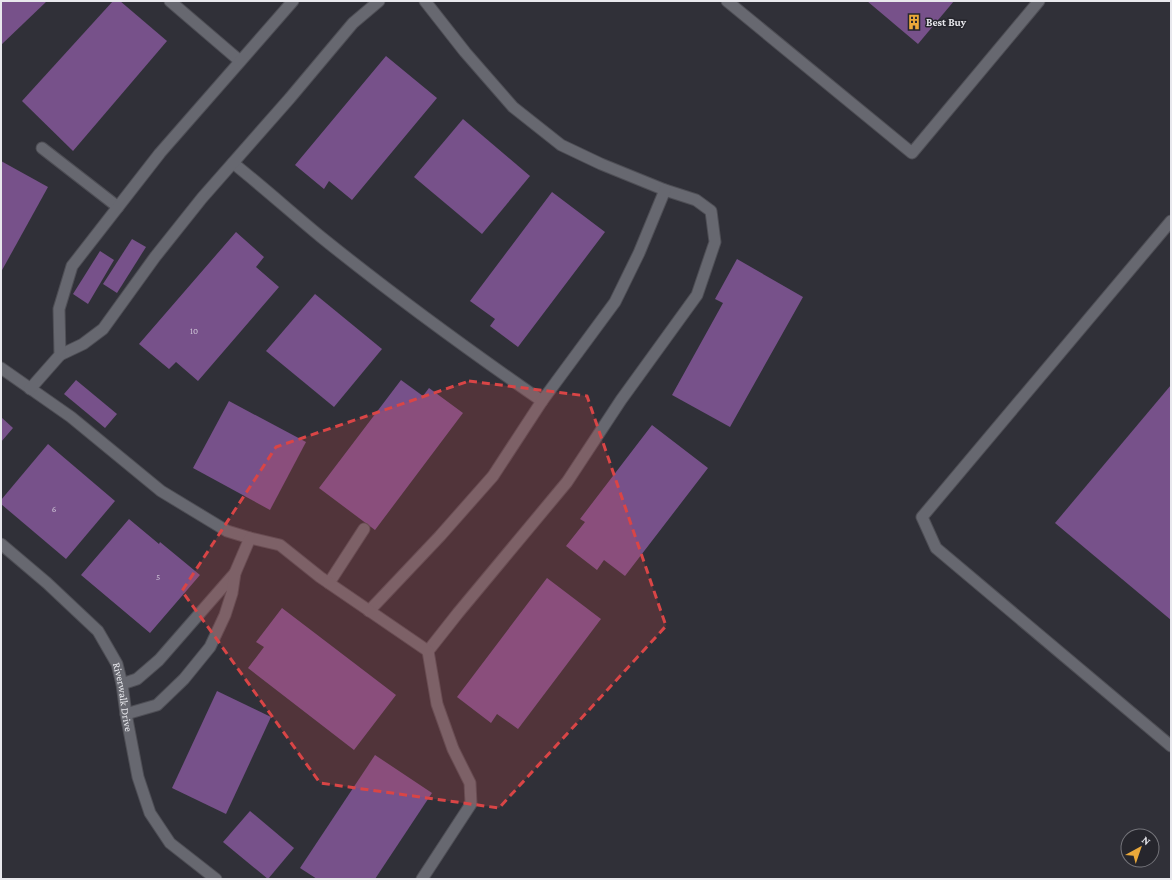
<svg xmlns="http://www.w3.org/2000/svg" width="1172" height="880" font-family="'Crimson Pro',serif">
	<rect width="100%" height="100%" fill="#303038"/>
	<g fill="#77518a">
		<path d="M 1,1 L 47,1 L 1,45 Z"/>
		<path d="M 113,1 L 120,1 L 167,41 L 73,151 L 22,101 Z"/>
		<path d="M 867,1 L 954,1 L 918,44 Z"/>
		<path d="M 386,56 L 437,98 L 352,200 L 329,181 L 324,189 L 295,165 Z"/>
		<path d="M 463,119 L 530,176 L 482,234 L 414,177 Z"/>
		<path d="M 1,161 L 48,187 L 1,272 Z"/>
		<path d="M 552,192 L 605,232 L 518,347 L 490,326 L 495,319 L 470,301 Z"/>
		<path d="M 236,232 L 264,257 L 256,267 L 279,287 L 198,381 L 176,362 L 169,369 L 139,344 Z"/>
		<path d="M 132,239 L 146,247 L 117,293 L 103,284 Z"/>
		<path d="M 100,251 L 114,260 L 88,304 L 73,294 Z"/>
		<path d="M 737,259 L 803,297 L 730,427 L 672,395 L 723,303 L 715,299 Z"/>
		<path d="M 315,294 L 382,349 L 334,407 L 266,351 Z"/>
		<path d="M 76,380 L 117,414 L 105,428 L 64,394 Z"/>
		<path d="M 401,380 L 423,396 L 429,388 L 463,413 L 375,530 L 319,488 Z"/>
		<path d="M 1171,385 L 1171,620 L 1055,523 Z"/>
		<path d="M 229,401 L 306,442 L 270,510 L 193,468 Z"/>
		<path d="M 1,417 L 13,428 L 1,442 Z"/>
		<path d="M 652,425 L 708,468 L 625,576 L 604,560 L 597,570 L 566,546 L 585,522 L 580,519 Z"/>
		<path d="M 48,444 L 115,501 L 66,559 L 1,504 L 1,500 Z"/>
		<path d="M 129,519 L 159,544 L 160,542 L 200,575 L 150,633 L 81,575 Z"/>
		<path d="M 547,578 L 601,619 L 518,729 L 497,714 L 491,723 L 457,697 Z"/>
		<path d="M 282,608 L 396,695 L 354,750 L 248,668 L 264,647 L 256,642 Z"/>
		<path d="M 217,691 L 271,717 L 226,814 L 172,788 Z"/>
		<path d="M 375,755 L 432,793 L 375,879 L 317,879 L 300,868 Z"/>
		<path d="M 250,811 L 294,848 L 268,879 L 223,842 Z"/>
	</g>
	<g fill="none" stroke-linecap="round" stroke-linejoin="round">
		<g stroke="#4e4e55" stroke-width="13">
			<g id="lane">
				<path d="M 170,1 L 240,61"/>
				<path d="M 425,1 L 465,52 L 513,107 L 561,145 L 601,164 L 665,190 L 696,200 L 711,211 L 715,242 L 697,295 L 621,400 L 567,482 L 458,613 L 428,651"/>
				<path d="M 727,1 L 912,153 L 1039,1"/>
				<path d="M 42,148 L 118,207"/>
				<path d="M 233,163 C 263,187 292,213 321,237 C 393,295 467,349 542,401"/>
				<path d="M 1171,221 L 922,517 L 936,548 L 1171,746"/>
				<path d="M 60,355 L 83,344 L 103,329 L 155,257 L 202,198 L 290,98 L 353,23 L 379,1"/>
				<path d="M 1,368 L 71,417 L 161,491 L 227,531 L 250,538"/>
				<path d="M 30,389 L 60,355 L 59,309 L 72,266 L 160,153 L 293,1"/>
				<path id="s1" d="M 1,544 L 47,583 L 98,631 L 117,664 L 122,684 L 126,714 L 138,777 L 150,813 L 170,843 L 216,879"/>
				<path d="M 329,583 L 364,529"/>
				<path d="M 369,611 L 440,536 L 493,476 L 542,401 L 615,302 L 639,253 L 665,190"/>
				<path d="M 122,684 L 137,679 L 159,660 L 235,573"/>
				<path d="M 126,714 L 157,705 L 184,679 L 210,647 L 225,615 L 232,593 L 235,573 L 250,538 L 280,545 L 320,577 L 428,651 L 437,704 L 453,749 L 470,783 L 471,804 L 422,879"/>
			</g>
		</g>
		<use href="#lane" stroke="#676870" stroke-width="11"/>
	</g>
	<path fill="#d94546" fill-opacity="0.2" stroke="#d94546" stroke-width="3" stroke-dasharray="8 5" stroke-linejoin="round" d="M 469,381 L 587,396 L 666,626 L 499,808 L 320,783 L 182,591 L 276,447 Z"/>
	<defs>
		<g id="building-bare" transform="scale(1.2)"><path d="M-4-6H4V6H1V3H-1V6H-4ZM-2.5-4.3h1.7v1.8h-1.7ZM.8-4.3h1.7v1.8H.8ZM-2.5-1h1.7V.8h-1.7ZM.8-1h1.7V.8H.8Z" fill="#eba93a" stroke="#26262d" stroke-width="2.5" paint-order="stroke"/></g>
	</defs>
	<g fill-rule="evenodd">
		<use href="#building-bare" x="914" y="22"/>
	</g>
	<g text-anchor="middle" stroke-width="3" stroke-linejoin="round" paint-order="stroke">
		<g font-size="9" fill="#ccc2d4">
			<text x="194" y="334">10</text>
			<text x="54" y="512">6</text>
			<text x="158" y="580">5</text>
		</g>
		<g font-size="11" font-weight="bold" fill="#e8e8ed" stroke="#26262d" text-anchor="start">
			<text x="926" y="26">Best Buy</text>
		</g>
		<g font-size="11" fill="#e8e8ed" stroke="#26262d">
			<text dy="4" stroke="none"><textPath href="#s1" startOffset="202">Riverwalk Drive</textPath></text>
		</g>
	</g>
	<rect width="1172" height="880" fill="none" stroke="#e8e8ed" stroke-width="4"/>
	<g transform="translate(1140 848) rotate(40)"><circle r="19" fill="#26262d" stroke="#74747a"/>
	<path d="M0-3L7 15L0 10L-7 15Z" fill="#eba93a"/>
	<text y="-6" font-size="11" font-weight="bold" text-anchor="middle" fill="#e8e8ed">N</text>
	</g>
</svg>
